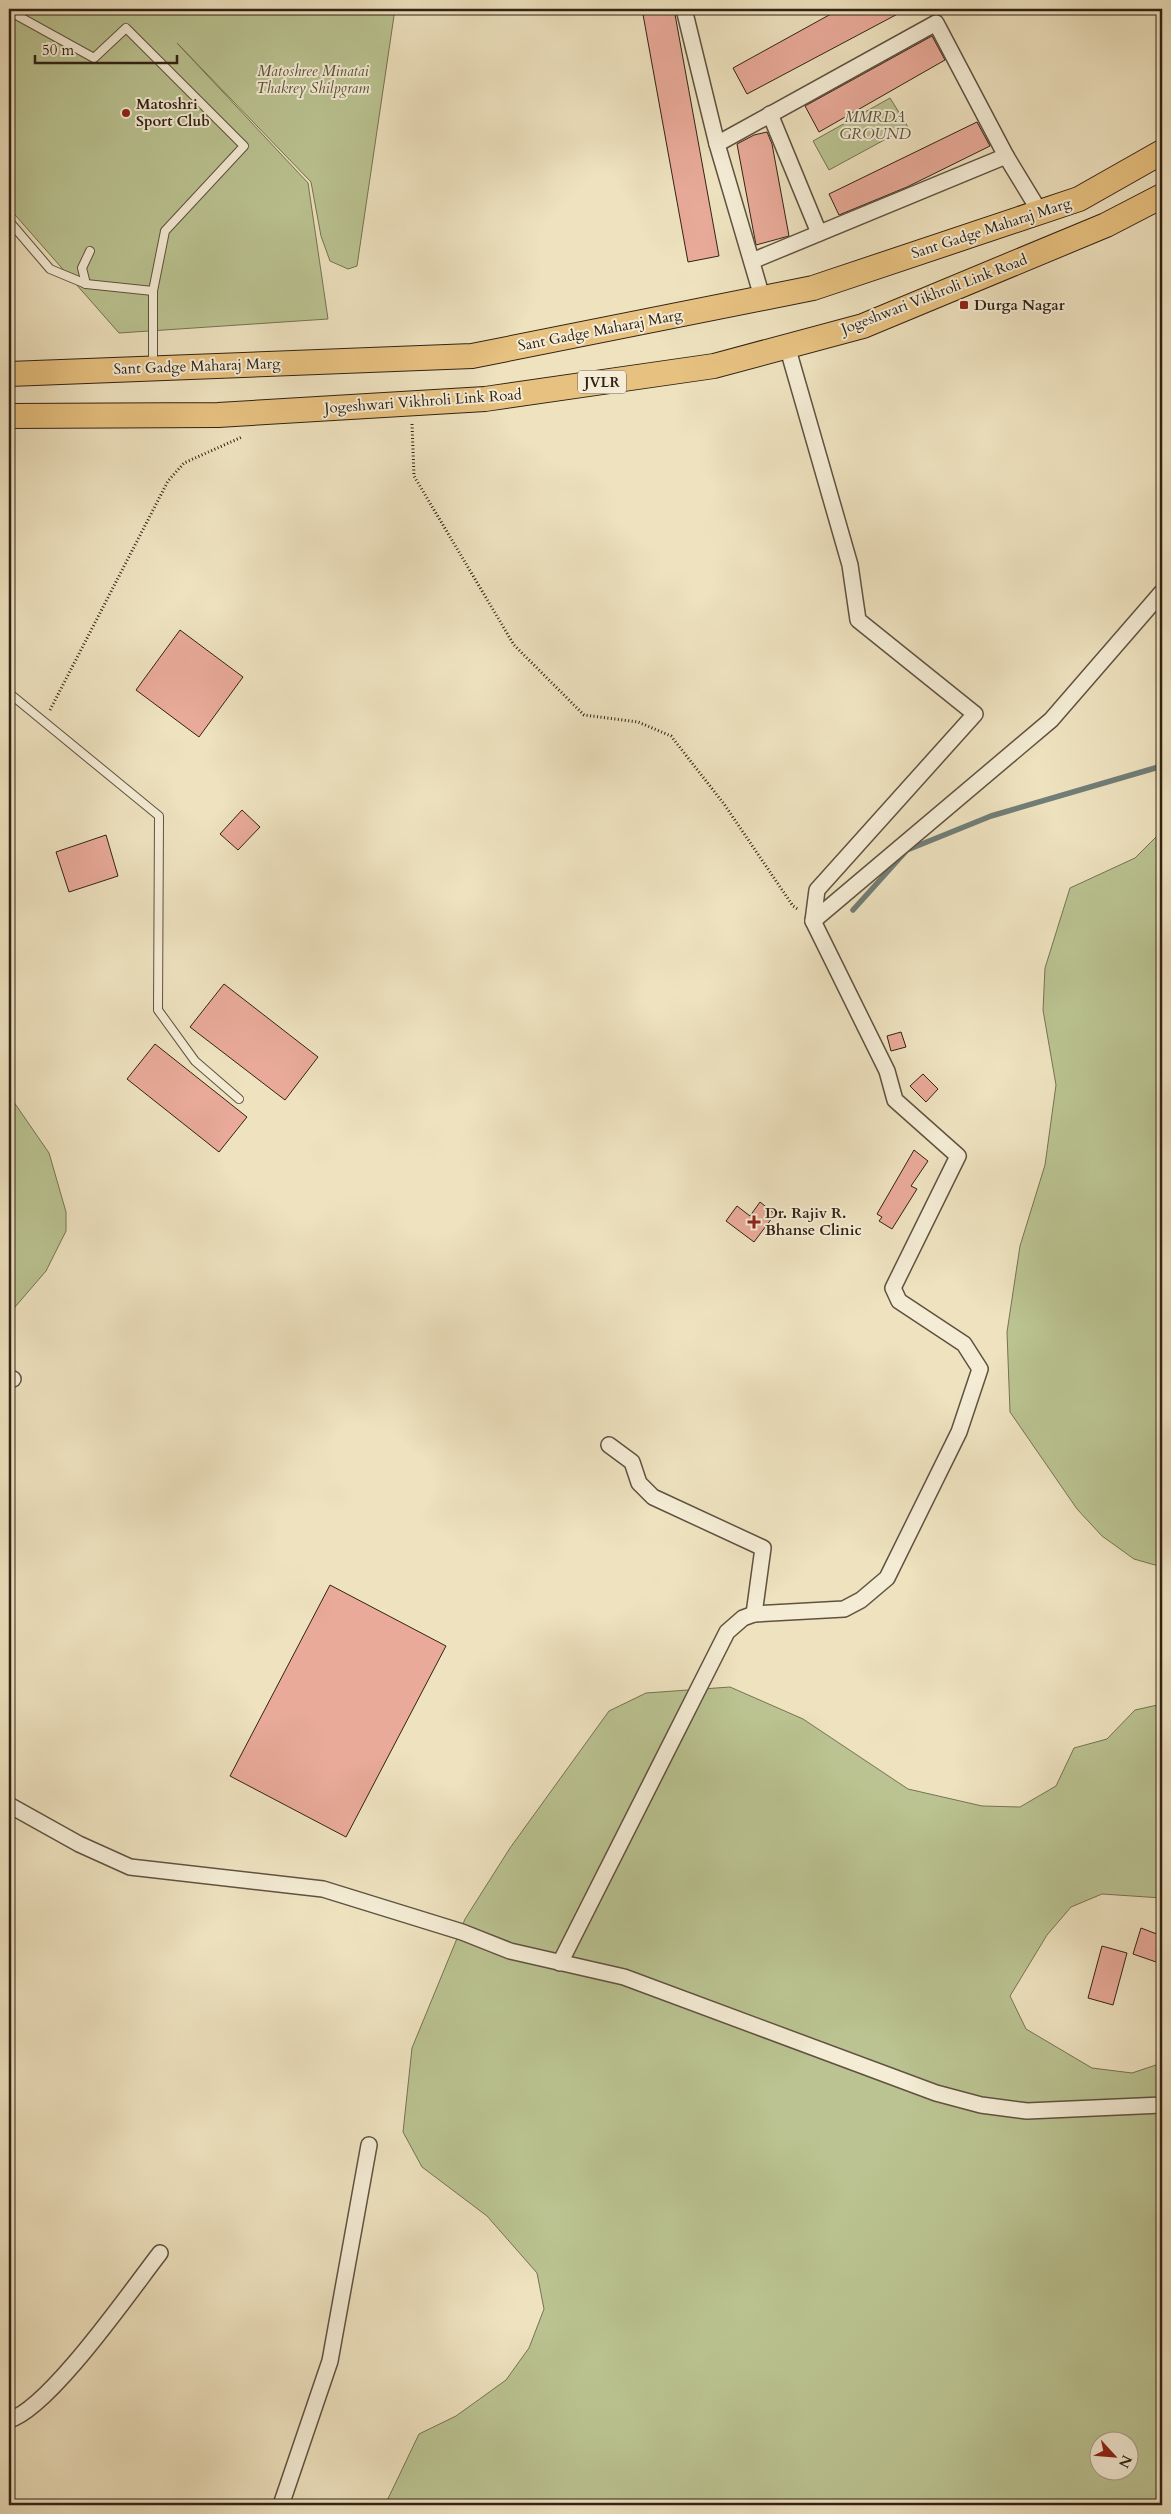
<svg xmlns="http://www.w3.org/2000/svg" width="1171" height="2514" font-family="Cardo,serif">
	<rect width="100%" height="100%" fill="#eee2bf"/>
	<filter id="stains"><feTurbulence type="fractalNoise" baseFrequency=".004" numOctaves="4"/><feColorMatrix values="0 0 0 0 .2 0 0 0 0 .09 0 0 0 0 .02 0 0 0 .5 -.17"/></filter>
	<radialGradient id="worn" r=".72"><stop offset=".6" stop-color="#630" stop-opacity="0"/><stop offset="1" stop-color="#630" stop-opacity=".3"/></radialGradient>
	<g fill="#bac391" stroke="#767253" fill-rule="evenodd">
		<path d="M 9,9 L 395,9 L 357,266 L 348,269 L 330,261 L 321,236 L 311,182 L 177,43 L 308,183 L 328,319 L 119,333 L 9,208 Z"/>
		<path d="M 890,98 L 908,127 L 829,170 L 813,141 Z"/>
		<path d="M 1162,831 L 1162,1567 L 1134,1559 L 1102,1536 L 1077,1509 L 1010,1412 L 1007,1332 L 1020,1246 L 1045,1165 L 1056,1085 L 1043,1010 L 1045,968 L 1070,888 L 1135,858 Z"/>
		<path d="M 9,1095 L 49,1153 L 66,1212 L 66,1231 L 46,1271 L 9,1314 Z"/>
		<path d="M 730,1687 L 803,1719 L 908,1789 L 982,1806 L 1020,1807 L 1056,1786 L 1074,1748 L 1107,1739 L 1135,1710 L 1162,1704 L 1162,1898 L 1102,1894 L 1071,1907 L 1047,1935 L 1010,1996 L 1026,2029 L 1092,2068 L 1132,2073 L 1162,2063 L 1162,2505 L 385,2505 L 419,2434 L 456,2416 L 506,2380 L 529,2348 L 544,2309 L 537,2273 L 487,2216 L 422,2167 L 403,2132 L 412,2048 L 465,1919 L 510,1848 L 609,1711 L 646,1693 ZM 1098,2442 L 1128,2442 L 1128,2472 L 1098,2472 Z"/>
	</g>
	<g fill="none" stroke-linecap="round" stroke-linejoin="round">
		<path stroke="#717e77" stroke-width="5.5" d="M 853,910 L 907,850 L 991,816 L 1162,766"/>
	</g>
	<g fill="#e9aa99" stroke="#312215">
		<path d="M 642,9 L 674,9 L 719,256 L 688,262 Z"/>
		<path d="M 840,9 L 907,9 L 747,94 L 733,68 Z"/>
		<path d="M 932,36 L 945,60 L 819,132 L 805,106 Z"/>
		<path d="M 977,122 L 990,146 L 907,187 L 839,215 L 829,194 Z"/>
		<path d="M 767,132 L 772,144 L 789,236 L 756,245 L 737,144 L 754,135 Z"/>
		<path d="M 180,630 L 243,677 L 199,737 L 136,690 Z"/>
		<path d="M 242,810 L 260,827 L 238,850 L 220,834 Z"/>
		<path d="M 106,835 L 118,876 L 69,892 L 56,852 Z"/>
		<path d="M 224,984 L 318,1057 L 285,1100 L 190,1027 Z"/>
		<path d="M 901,1032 L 906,1047 L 891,1051 L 887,1036 Z"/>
		<path d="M 155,1044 L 247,1117 L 219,1152 L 127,1079 Z"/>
		<path d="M 923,1074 L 938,1089 L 926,1102 L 910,1086 Z"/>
		<path d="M 914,1150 L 928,1161 L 911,1186 L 917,1189 L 892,1229 L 879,1221 L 882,1217 L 877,1214 Z"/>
		<path d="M 760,1202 L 775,1214 L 754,1242 L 726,1221 L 737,1206 L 750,1216 Z"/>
		<path d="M 330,1585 L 446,1646 L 346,1837 L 230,1776 Z"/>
		<path d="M 1141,1928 L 1162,1936 L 1162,1964 L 1133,1954 Z"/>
		<path d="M 1102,1946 L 1127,1953 L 1113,2005 L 1088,1998 Z"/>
	</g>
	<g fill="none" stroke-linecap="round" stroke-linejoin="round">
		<g stroke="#605240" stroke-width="10">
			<g id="service">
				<path d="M 9,11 L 94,58 L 126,28 L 244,146 L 165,231 L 153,291 L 153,367"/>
				<path d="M 9,221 L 50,269 L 86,284 L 153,291"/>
				<path d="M 86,284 L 82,268 L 90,251"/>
				<path d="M 9,693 L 159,816 L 158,1010 L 195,1061 L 239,1099"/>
			</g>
		</g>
		<g stroke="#605240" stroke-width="18">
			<g id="minor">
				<path d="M 684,9 L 717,144 L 762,297"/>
				<path d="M 770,114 L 819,233"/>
				<path d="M 717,144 L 936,23 L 1006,156 L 1040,212"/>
				<path d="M 752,261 L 1006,156"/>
				<path d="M 813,921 L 1051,720 L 1162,592"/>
				<path d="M 9,1379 L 13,1379"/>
				<path d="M 609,1445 L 632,1462 L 639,1483 L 653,1497 L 763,1548 L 754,1614"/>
				<path d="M 9,1805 L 79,1844 L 130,1867 L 323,1889 L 462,1932 L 510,1951 L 624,1977 L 936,2093 L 981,2105 L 1027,2111 L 1162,2105"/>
				<path d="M 560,1963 L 727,1632 L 743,1618 L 754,1614 L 844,1609 L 861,1600 L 887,1578 L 959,1432 L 980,1369 L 964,1344 L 899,1301 L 893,1288 L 958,1156 L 895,1100 L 887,1071 L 813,921 L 817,890 L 975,714 L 858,620 L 850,565 L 787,346"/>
				<path d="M 9,2420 C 49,2409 132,2289 160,2253"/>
				<path d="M 281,2505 L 330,2361 L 369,2145"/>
			</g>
		</g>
		<g stroke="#312215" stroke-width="26">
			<g id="primary">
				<path d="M 9,374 L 472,356 L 813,288 L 1079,199 L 1162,152"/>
				<path d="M 9,416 L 218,415 L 485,399 L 714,366 L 863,326 L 1106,225 L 1162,196"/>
			</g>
		</g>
		<g stroke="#312215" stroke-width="3" stroke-dasharray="1 2.5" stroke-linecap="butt">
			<path d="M 412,424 L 414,476 L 514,645 L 584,715 L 638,722 L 671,736 L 724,804 L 793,906 L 799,910"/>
			<path d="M 50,710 L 168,481 L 184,463 L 242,437"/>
		</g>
		<use href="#service" stroke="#f4ecd5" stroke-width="8"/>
		<use href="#minor" stroke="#f4ecd5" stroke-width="15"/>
		<use href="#primary" stroke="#e7c180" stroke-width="24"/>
	</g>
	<g fill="#8f2418" stroke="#f4ecd5" stroke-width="2">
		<circle cx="126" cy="113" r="5"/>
		<rect x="959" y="300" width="10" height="10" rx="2.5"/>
		<path d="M751.5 1214.5h5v5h5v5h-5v5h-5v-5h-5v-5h5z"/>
	</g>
	<g text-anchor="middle" stroke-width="4" stroke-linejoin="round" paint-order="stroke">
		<rect fill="#f4ecd5" stroke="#6c5f4f" stroke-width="1" x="578" y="370.5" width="48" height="23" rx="4"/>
		<g font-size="14" font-weight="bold" fill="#312215">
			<text x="602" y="387">JVLR</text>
		</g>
		<g font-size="15" font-style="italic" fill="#5a523a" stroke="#f4ecd5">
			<text x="313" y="76">Matoshree Minatai<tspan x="313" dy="17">Thakrey Shilpgram</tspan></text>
			<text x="875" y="122">MMRDA<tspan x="875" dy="17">GROUND</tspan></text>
		</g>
		<g font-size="15" font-weight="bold" fill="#312215" stroke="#f4ecd5" text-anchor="start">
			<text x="136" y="109">Matoshri<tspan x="136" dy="17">Sport Club</tspan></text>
			<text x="974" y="310">Durga Nagar</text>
			<text x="765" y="1218">Dr. Rajiv R.<tspan x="765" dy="17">Bhanse Clinic</tspan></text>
		</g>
		<g font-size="15" fill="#312215" stroke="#f4ecd5">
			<text transform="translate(991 228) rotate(-18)" y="5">Sant Gadge Maharaj Marg</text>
			<text transform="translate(934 294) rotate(-21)" y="5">Jogeshwari Vikhroli Link Road</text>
			<text transform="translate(600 330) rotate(-11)" y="5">Sant Gadge Maharaj Marg</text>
			<text transform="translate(197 366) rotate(-2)" y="5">Sant Gadge Maharaj Marg</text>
			<text transform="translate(423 401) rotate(-4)" y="5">Jogeshwari Vikhroli Link Road</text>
		</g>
	</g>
	<rect width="1171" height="2514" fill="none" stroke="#eee2bf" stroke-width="30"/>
	<rect x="10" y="10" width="1151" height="2494" fill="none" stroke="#312215" stroke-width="2.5"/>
	<rect x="15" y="15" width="1141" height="2484" fill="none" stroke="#312215"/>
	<g transform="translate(1114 2456) rotate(116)"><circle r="24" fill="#f4ecd5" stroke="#a69b88"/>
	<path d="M0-4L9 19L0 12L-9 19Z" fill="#8f2418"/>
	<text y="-8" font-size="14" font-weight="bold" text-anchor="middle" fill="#312215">N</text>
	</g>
	<path d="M35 55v8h142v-8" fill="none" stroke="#312215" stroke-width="2.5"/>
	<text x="42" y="55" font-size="15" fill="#312215" stroke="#f4ecd5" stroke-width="4" paint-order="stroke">50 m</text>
	<rect width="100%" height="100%" filter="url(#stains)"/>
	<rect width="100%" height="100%" fill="url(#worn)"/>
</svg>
